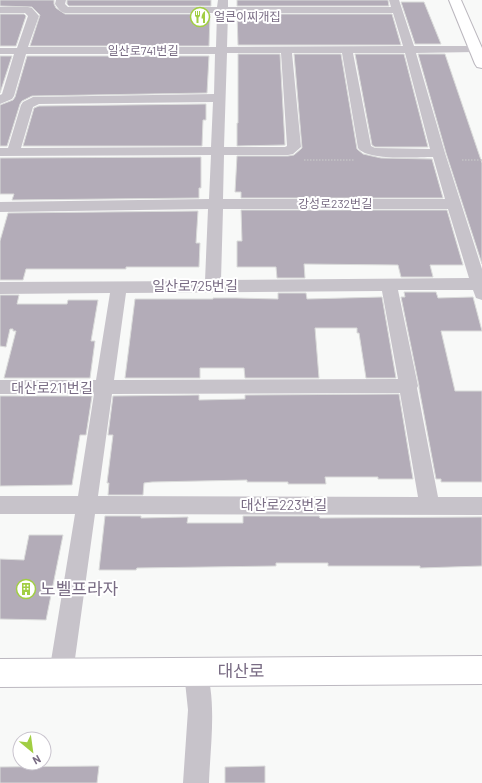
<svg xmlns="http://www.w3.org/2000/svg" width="482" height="783" font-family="Barlow,'Noto Sans KR',sans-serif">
	<rect width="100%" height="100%" fill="#f8f9f8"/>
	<g fill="#b3acb8" stroke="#dadbda">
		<path d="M 0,0 L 54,0 L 54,4 L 56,8 L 65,14 L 210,14 L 209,46 L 30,46 L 40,15 L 32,7 L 0,6 Z"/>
		<path d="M 67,0 L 211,0 L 211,6 L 69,6 L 67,4 Z"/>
		<path d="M 237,0 L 388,0 L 389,6 L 237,6 Z"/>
		<path d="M 401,2 L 424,2 L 441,44 L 415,44 Z"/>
		<path d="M 0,14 L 24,14 L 26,16 L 16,46 L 0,46 Z"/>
		<path d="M 237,14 L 392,14 L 401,45 L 238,45 Z"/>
		<path d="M 238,54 L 280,54 L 285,145 L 237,146 L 237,123 L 238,123 Z"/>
		<path d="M 294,54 L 341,54 L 357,149 L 363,154 L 381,158 L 432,159 L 443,198 L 241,198 L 241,192 L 235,192 L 237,156 L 288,156 L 294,155 L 302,148 Z"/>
		<path d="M 355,54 L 404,54 L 428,147 L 375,147 L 372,145 Z"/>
		<path d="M 418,54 L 445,54 L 446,57 L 482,163 L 482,264 L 446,153 Z"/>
		<path d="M 0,56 L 12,56 L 0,93 Z"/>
		<path d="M 27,56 L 209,56 L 207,93 L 32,96 L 22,101 L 20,104 L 7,146 L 0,146 L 0,105 L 13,100 L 15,97 Z"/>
		<path d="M 206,104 L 206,120 L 203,120 L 202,146 L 23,146 L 34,108 L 39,106 Z"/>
		<path d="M 201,157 L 201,188 L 199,188 L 199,198 L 12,200 L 14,194 L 0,194 L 0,158 Z"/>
		<path d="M 241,210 L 447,210 L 463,265 L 430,265 L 433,277 L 401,277 L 398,265 L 304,264 L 305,278 L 277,278 L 276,267 L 237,267 L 237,241 L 242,241 Z"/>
		<path d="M 198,211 L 196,243 L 200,243 L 199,267 L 126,267 L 126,269 L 26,269 L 23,280 L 0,280 L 0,241 L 8,213 Z"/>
		<path d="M 404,292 L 436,292 L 438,298 L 473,297 L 482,331 L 441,331 L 455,391 L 482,391 L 482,482 L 441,482 L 441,479 L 436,479 L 419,388 L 419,386 L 401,297 L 405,297 Z"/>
		<path d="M 278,293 L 306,293 L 307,299 L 382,297 L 396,378 L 366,378 L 359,333 L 357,333 L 357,328 L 315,328 L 319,378 L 245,378 L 244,368 L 200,368 L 200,378 L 125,378 L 135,299 L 213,299 L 213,298 L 236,298 L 278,299 Z"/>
		<path d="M 0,295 L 19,295 L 17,304 L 67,304 L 68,300 L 98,300 L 91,341 L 95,341 L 90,378 L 4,378 L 16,331 L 13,331 L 13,329 L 10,329 L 6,347 L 0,346 Z"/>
		<path d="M 399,394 L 413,479 L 378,479 L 378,477 L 325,477 L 326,484 L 288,484 L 288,482 L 247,482 L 247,480 L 152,482 L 144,483 L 143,495 L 108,495 L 109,483 L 107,483 L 113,435 L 108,435 L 113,396 L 199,395 L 199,400 L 245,399 L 245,395 Z"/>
		<path d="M 0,396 L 92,396 L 86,435 L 80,435 L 72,485 L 0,486 Z"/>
		<path d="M 105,516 L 141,516 L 141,518 L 188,517 L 187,523 L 243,523 L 243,516 L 319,516 L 320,518 L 482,517 L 482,566 L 420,568 L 420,566 L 328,566 L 328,563 L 276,563 L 276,566 L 137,568 L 136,570 L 99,570 Z"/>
		<path d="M 29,535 L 63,535 L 46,620 L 0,619 L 0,559 L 24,560 Z"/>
		<path d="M 99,766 L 97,783 L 0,783 L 0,767 Z"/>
		<path d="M 265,766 L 265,783 L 225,783 L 225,767 Z"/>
	</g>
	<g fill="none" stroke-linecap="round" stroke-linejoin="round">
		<g stroke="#bcb8c0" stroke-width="2">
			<path id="secondary" d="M 482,656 L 482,684 L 0,687 L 0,659 Z"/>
		</g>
		<g stroke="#bbb7be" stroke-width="2">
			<path id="primary" d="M 449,0 L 461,0 L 482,48 L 482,68 L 477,67 L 475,64 Z"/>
		</g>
		<g stroke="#c0bdc2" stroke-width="2" stroke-dasharray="1.5 1.5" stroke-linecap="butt">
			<path d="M 304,160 L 355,160"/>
			<path d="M 462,160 L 482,160"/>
		</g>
		<g fill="#c7c3ca" fill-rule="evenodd">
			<path d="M 56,0 L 66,0 L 65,4 L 68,7 L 217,7 L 218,0 L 228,0 L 228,7 L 391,7 L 389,0 L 399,0 L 414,46 L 475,46 L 479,47 L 481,49 L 479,51 L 475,52 L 416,53 L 445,153 L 482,269 L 482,300 L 476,298 L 473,290 L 398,290 L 418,386 L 417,388 L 438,497 L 482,497 L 482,515 L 95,514 L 73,673 L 69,681 L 61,685 L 53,681 L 49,673 L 75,514 L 0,514 L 0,496 L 78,496 L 94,394 L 0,394 L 0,380 L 96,380 L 110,293 L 0,294 L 0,282 L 205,281 L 208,209 L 0,212 L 0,202 L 209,199 L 211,155 L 0,156 L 0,148 L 8,148 L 21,105 L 23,102 L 33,97 L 214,94 L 215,54 L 26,54 L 14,96 L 12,99 L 0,104 L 0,95 L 2,94 L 14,54 L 0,54 L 0,48 L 17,48 L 28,16 L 25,13 L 0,13 L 0,7 L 28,7 L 32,8 L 39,16 L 28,47 L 216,47 L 217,13 L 65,13 C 60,12 58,8 55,4 ZM 228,13 L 393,13 L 403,46 L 227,47 ZM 227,53 L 281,53 L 287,146 L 285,147 L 224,147 ZM 292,53 L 342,53 L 358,148 C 367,161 417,157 433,157 L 445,199 L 223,199 L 224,155 L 288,155 L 293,154 L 301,147 ZM 353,53 L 405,53 L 430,149 L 375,148 L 371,146 ZM 213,102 L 211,147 L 21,148 L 33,107 L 39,104 ZM 223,209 L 448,209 L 469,278 L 221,280 ZM 382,291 L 398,379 L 114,380 L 126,293 ZM 400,393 L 418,497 L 98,496 L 112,394 Z"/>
			<path d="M 196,660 L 204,664 C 218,696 210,748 209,783 L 183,783 L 188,710 L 184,672 L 188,664 Z"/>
		</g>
		<use href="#secondary" fill="#fff" fill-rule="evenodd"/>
		<use href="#primary" fill="#fff" fill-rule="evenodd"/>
	</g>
	<defs>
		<g id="restaurant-ring" transform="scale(1)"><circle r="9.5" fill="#fff" stroke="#a1ce43" stroke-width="1.5"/><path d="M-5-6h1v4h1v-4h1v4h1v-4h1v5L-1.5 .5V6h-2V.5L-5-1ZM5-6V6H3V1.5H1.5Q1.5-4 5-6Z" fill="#a1ce43"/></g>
		<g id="building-ring" transform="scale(1)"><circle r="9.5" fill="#fff" stroke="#a1ce43" stroke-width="1.5"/><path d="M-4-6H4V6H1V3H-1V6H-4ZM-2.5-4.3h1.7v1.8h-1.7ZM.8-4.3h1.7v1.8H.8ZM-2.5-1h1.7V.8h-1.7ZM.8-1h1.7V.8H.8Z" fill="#a1ce43"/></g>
	</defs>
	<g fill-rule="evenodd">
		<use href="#restaurant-ring" x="200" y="17"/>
		<use href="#building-ring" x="26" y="589"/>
	</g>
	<g text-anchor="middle" stroke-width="4" stroke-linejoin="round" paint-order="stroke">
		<g font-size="12" fill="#796c84" stroke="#fff" text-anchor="start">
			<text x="214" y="21">얼큰이찌개집</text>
		</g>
		<g font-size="12" fill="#796c84" stroke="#fff">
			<text x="143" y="55">일산로741번길</text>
			<text x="335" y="208">강성로232번길</text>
		</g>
		<g font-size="14" fill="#796c84" stroke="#fff">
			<text x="195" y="291">일산로725번길</text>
			<text x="52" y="393">대산로211번길</text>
			<text x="284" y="510">대산로223번길</text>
		</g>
		<g font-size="17" fill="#796c84" stroke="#fff" text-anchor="start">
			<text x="40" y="595">노벨프라자</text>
		</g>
		<g font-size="17" fill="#796c84" stroke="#fff">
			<text x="241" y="677">대산로</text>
		</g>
	</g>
	<g transform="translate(32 751) rotate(151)"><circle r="19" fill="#ffffff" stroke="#c9c4ce"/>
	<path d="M0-3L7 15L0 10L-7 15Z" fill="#a1ce43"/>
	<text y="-6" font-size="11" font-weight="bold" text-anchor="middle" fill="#796c84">N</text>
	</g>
</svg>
